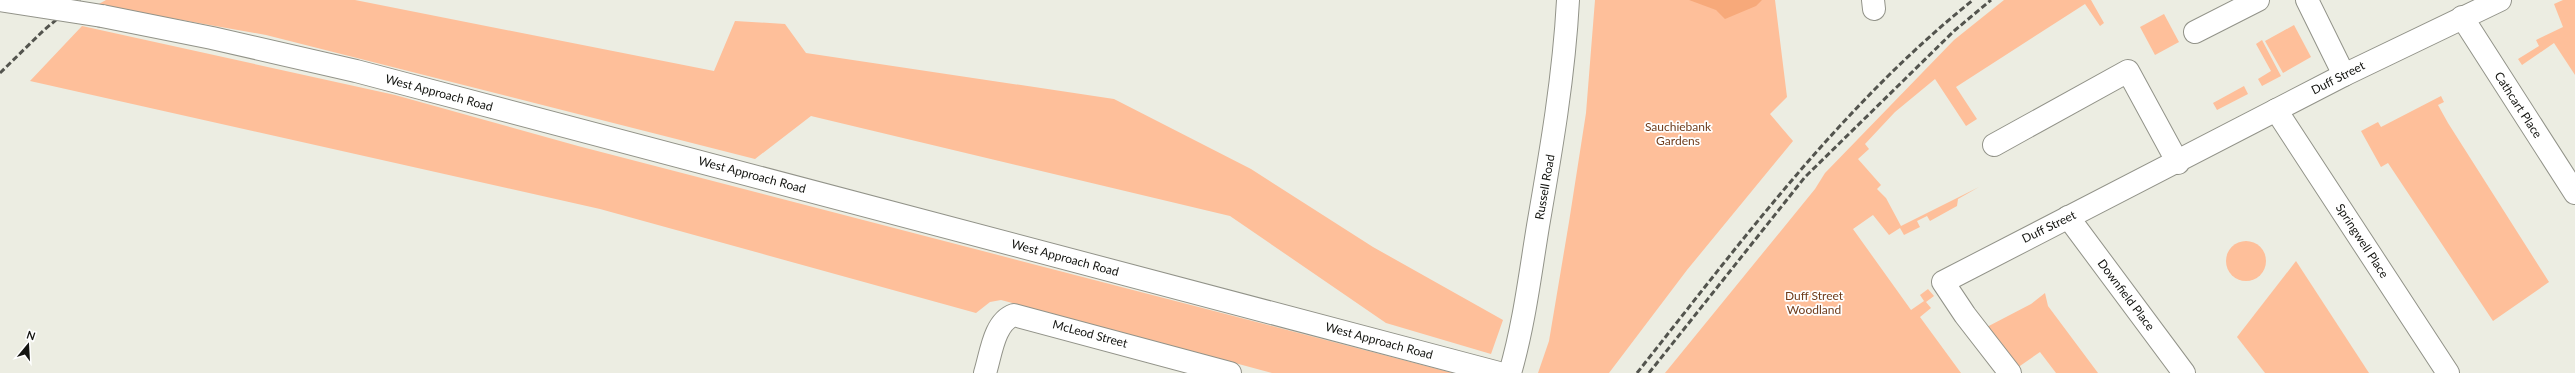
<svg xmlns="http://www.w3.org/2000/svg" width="2575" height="373" font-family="Lato,sans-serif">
	<rect width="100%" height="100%" fill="#ecede2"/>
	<g fill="#febf9a">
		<path d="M 106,0 L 355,0 L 714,71 L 735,21 L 785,24 L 806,53 L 1114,99 L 1251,169 L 1373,247 L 1503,320 L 1491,354 L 1386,323 L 1230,216 L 811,116 L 755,159 L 266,35 L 97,5 Z"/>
		<path d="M 1595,0 L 1775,0 L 1787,97 L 1770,114 L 1793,141 L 1687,270 L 1609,373 L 1538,373 L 1549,341 L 1569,222 L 1586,113 Z"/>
		<path d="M 2004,0 L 2091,0 L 2104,23 L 2100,26 L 2085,4 L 1956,87 L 1977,119 L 1966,126 L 1935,79 L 1895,112 L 1865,144 L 1869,149 L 1858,159 L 1881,185 L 1877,189 L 1886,198 L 1901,226 L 1979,187 L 1958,199 L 1957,206 L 1930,221 L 1927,216 L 1917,221 L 1920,227 L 1904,235 L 1900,228 L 1889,235 L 1873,215 L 1853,229 L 1911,310 L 1924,301 L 1920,295 L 1928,289 L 1934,296 L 1926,302 L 1931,308 L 1920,317 L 1961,373 L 1665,373 L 1815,189 L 1825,173 L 1954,40 Z"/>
		<path d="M 2563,0 L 2575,0 L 2575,75 L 2554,43 L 2522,65 L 2518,59 L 2539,46 L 2536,40 L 2563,27 L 2554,4 Z"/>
		<path d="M 2164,14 L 2179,42 L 2155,55 L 2140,27 Z"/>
		<path d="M 2294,25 L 2311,57 L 2283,73 L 2265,41 Z"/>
		<path d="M 82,26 L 395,95 L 578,146 L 1453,373 L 1272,373 L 1001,300 L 990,302 L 976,313 L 600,209 L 30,81 Z"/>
		<path d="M 2262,40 L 2281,76 L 2262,86 L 2258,79 L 2271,71 L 2256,44 Z"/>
		<path d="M 2244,86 L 2248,94 L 2217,110 L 2213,103 Z"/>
		<path d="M 2441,96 L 2444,102 L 2438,105 L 2448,123 L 2549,282 L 2493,321 L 2388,163 L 2381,167 L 2361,131 L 2378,122 L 2381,127 Z"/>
		<circle cx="2246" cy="261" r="20"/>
		<path d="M 2296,261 L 2369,373 L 2265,373 L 2237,337 Z"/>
		<path d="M 2045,293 L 2048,306 L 2098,373 L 2056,373 L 2040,352 L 2017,368 L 1983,329 L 2031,304 Z"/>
	</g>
	<path fill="#f7a97a" d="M 1689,0 L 1762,0 L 1756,6 L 1725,19 L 1716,10 Z"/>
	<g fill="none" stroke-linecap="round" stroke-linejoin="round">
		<g stroke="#929389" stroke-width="24">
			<g id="street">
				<path d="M 1873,0 L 1874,9"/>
				<path d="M 2307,0 L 2344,75"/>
				<path d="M 2462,17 L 2575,193"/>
				<path d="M 2195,32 L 2258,0"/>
				<path d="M 2276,110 L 2448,373"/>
				<path d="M 1994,145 L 2128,71 L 2178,163"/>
				<path d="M 2068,217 L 2184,373"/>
				<path d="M 985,373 C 991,354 994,322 1014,315 L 1230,373"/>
				<path d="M 1510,373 C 1524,325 1530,275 1538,226 C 1551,151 1564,76 1568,0"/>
				<path d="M 2010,373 L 1965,315 L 1943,282 L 2344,75 L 2500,0"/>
			</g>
		</g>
		<g stroke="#929389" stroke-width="24">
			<path id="secondary" d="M 102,16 L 212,38 L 356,71 L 1499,373"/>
		</g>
		<use href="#street" stroke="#fff" stroke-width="22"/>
		<use href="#secondary" stroke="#fff" stroke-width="22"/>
		<g stroke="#53544e" stroke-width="3" stroke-dasharray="6 3" stroke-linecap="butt">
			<path d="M 0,73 L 44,30 L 80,0"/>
			<path d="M 1637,373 C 1741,242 1842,105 1973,0"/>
			<path d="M 1649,373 L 1805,177 L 1954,31 L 1991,0"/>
		</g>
		<g stroke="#929389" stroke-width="24" stroke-linecap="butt">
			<path id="secondary-bridge" d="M 0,0 L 102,16"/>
		</g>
		<use href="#secondary-bridge" stroke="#fff" stroke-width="22"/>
	</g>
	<g text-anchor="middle" stroke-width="3.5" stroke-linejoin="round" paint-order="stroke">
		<g font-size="12" fill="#131410" stroke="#fff">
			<text transform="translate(2338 78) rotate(-27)" y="4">Duff Street</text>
			<text transform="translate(439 93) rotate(15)" y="4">West Approach Road</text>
			<text transform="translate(2518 105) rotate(57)" y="4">Cathcart Place</text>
			<text transform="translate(752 175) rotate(15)" y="4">West Approach Road</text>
			<text transform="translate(1545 187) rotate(-80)" y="4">Russell Road</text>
			<text transform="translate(2049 227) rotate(-26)" y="4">Duff Street</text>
			<text transform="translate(2362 241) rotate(57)" y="4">Springwell Place</text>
			<text transform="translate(1065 258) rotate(15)" y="4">West Approach Road</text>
			<text transform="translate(2126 295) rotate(53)" y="4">Downfield Place</text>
			<text transform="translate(1090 334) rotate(15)" y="4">McLeod Street</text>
			<text transform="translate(1379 341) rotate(15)" y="4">West Approach Road</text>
		</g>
		<g font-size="12" fill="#6f3c1b" stroke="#fff">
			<text x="1678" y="131">Sauchiebank<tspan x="1678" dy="14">Gardens</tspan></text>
			<text x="1814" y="300">Duff Street<tspan x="1814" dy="14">Woodland</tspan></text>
		</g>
	</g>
	<g transform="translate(28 345) rotate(18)" stroke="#ffffff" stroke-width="3" paint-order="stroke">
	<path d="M0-3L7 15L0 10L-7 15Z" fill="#131410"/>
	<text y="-6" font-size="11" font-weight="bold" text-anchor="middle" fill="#131410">N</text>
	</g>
</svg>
